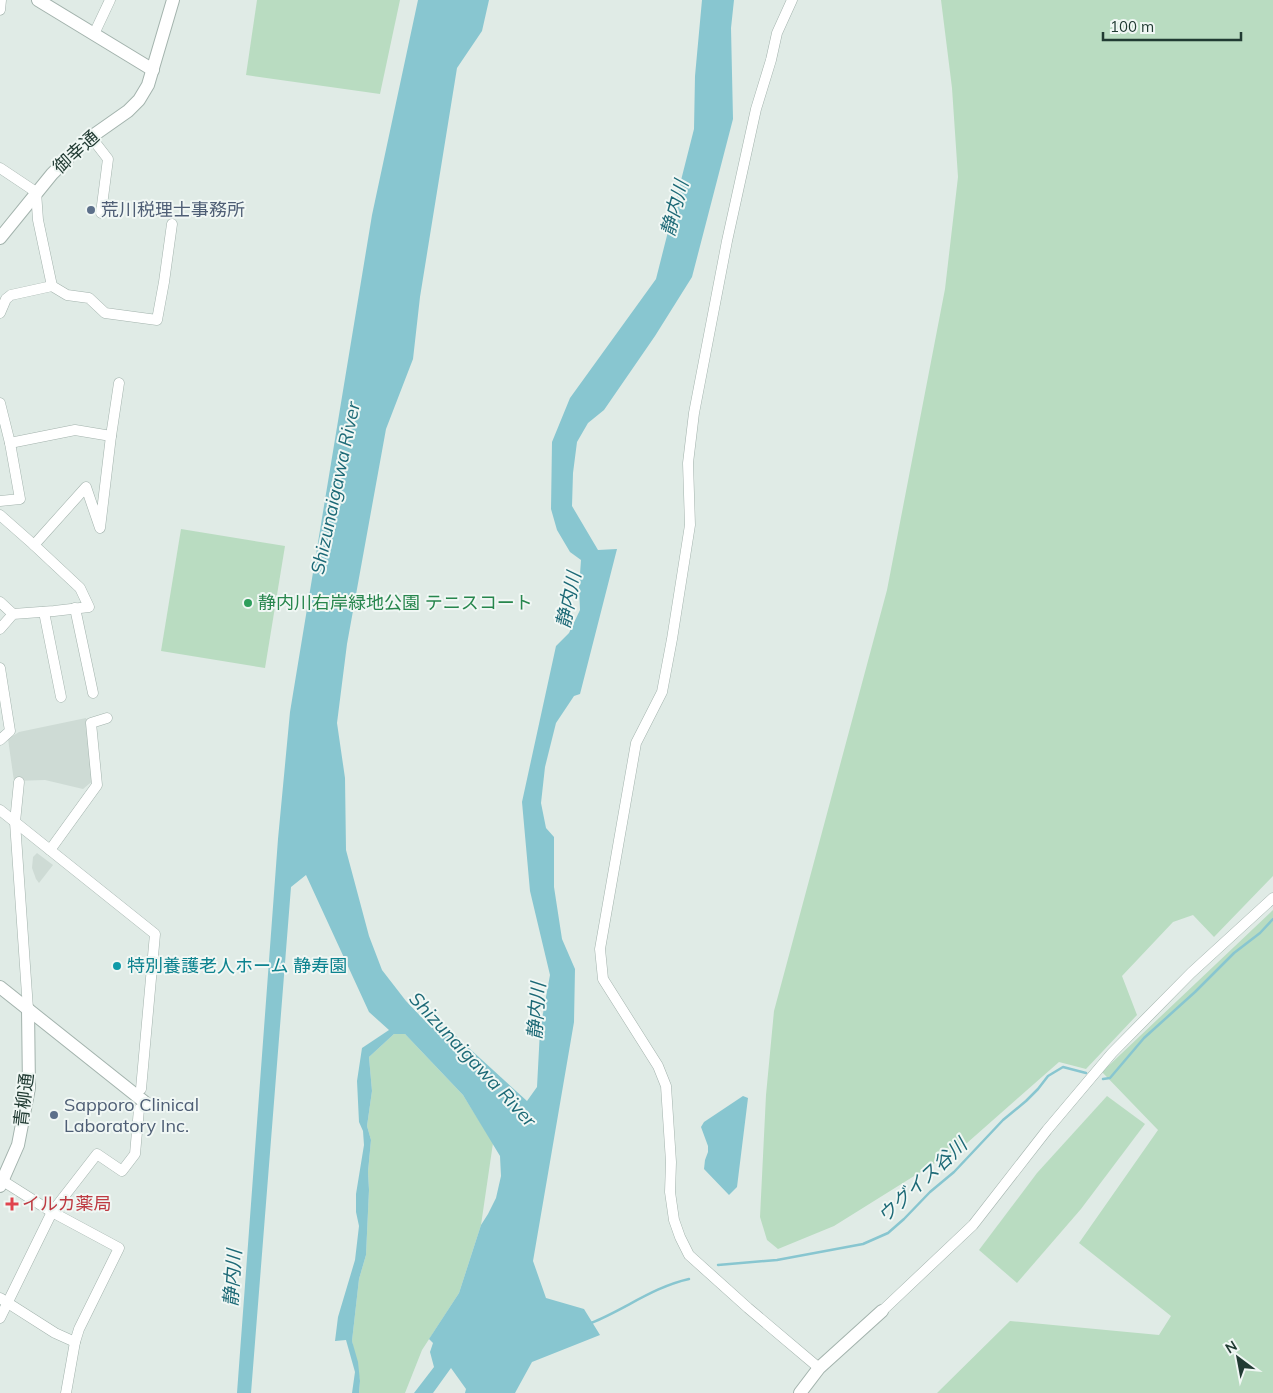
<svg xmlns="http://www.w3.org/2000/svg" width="1273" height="1393" font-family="Mulish,'Noto Sans JP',sans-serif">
	<rect width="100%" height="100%" fill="#e0ebe6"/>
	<g fill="#cedbd5">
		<path d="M 86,718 L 95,779 L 83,789 L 45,780 L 14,781 L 8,739 L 19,732 Z"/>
		<path d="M 37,853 L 53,865 L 39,883 L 36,879 L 32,868 L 33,857 Z"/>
	</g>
	<g fill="#b9dcc1">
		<path d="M 257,0 L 400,0 L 380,94 L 246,75 Z"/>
		<path d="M 941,0 L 1273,0 L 1273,876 L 1214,937 L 1193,915 L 1173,922 L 1122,976 L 1137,1015 L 1086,1069 L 1059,1062 L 967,1143 L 834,1226 L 778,1249 L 767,1240 L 760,1217 L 766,1095 L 774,1011 L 887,590 L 945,289 L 958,177 L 952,88 Z"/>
		<path d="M 181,529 L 285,546 L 265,668 L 161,651 Z"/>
		<path d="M 1273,910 L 1273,1393 L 937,1393 L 1010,1321 L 1159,1335 L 1171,1316 L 1079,1243 L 1158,1130 L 1102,1072 Z"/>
		<path d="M 394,1034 L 405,1034 L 463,1095 L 493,1143 L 481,1225 L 459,1293 L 422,1350 L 405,1393 L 359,1393 L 360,1381 L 352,1341 L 359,1279 L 366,1255 L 369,1190 L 368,1172 L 371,1140 L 367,1126 L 372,1091 L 369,1057 Z"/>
		<path d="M 1107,1096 L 1145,1124 L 1081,1209 L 1017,1283 L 979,1250 L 1037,1173 Z"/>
	</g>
	<g fill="#88c6d0">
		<path d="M 418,0 L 489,0 L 482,31 L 457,68 L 420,297 L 413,359 L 386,429 L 347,644 L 337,723 L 345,778 L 346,850 L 369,936 L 382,970 L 406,1001 L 427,1023 L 447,1028 L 527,1101 L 537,1087 L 540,1030 L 550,975 L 530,891 L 522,802 L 556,646 L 569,633 L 580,610 L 579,588 L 581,560 L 570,552 L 557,530 L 551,509 L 552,442 L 570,398 L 656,279 L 694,129 L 695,76 L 702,0 L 734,0 L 731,28 L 733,119 L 692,277 L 655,336 L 604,410 L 588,423 L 577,442 L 573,473 L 572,506 L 598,550 L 617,549 L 580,694 L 574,696 L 556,723 L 545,767 L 541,803 L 546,828 L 554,837 L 554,887 L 562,939 L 575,969 L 574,1022 L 533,1261 L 546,1298 L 584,1309 L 600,1335 L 532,1362 L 515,1393 L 465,1393 L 466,1389 L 451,1368 L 433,1393 L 414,1393 L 434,1367 L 430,1352 L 433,1343 L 429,1339 L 459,1293 L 481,1225 L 488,1214 L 496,1198 L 501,1176 L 500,1156 L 463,1095 L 405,1034 L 394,1034 L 369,1057 L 372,1091 L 367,1126 L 371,1140 L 368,1172 L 369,1190 L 366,1255 L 359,1279 L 352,1341 L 358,1362 L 360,1381 L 359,1393 L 352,1393 L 355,1372 L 346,1340 L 335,1341 L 338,1317 L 355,1260 L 359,1226 L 356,1212 L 356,1194 L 364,1145 L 363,1131 L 359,1122 L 357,1081 L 362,1048 L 389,1030 L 369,1012 L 306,875 L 291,887 L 251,1393 L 237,1393 L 278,839 L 290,712 L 372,215 Z"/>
		<path d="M 743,1096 L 748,1098 L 737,1187 L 729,1195 L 704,1169 L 705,1160 L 708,1152 L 708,1146 L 701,1127 L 704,1122 Z"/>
	</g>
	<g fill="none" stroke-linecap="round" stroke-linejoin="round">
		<g stroke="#88c6d0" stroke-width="2.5">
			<path d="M 1103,1079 L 1110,1078 L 1144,1038 L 1195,992 L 1234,953 L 1260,933 L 1273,919"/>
			<path d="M 718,1265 L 777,1260 L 863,1244 L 888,1233 L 904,1219 L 930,1192 L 954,1172 L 1003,1120 L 1026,1101 L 1038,1089 L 1048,1076 L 1063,1067 L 1086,1073"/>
			<path d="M 591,1323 C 624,1310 653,1287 689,1279"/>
		</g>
		<g stroke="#a3b3ad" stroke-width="11">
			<g id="minor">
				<path d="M 792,0 L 777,33 L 771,60 L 756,109 L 727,241 L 694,413 L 688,463 L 690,525 L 672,639 L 662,692 L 636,743 L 600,949 L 603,979 L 658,1066 L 666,1086 L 671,1162 L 670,1192 L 674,1220 L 680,1237 L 689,1255 L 748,1308 L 819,1368"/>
				<path d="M 0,10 L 1,0"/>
				<path d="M 94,34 L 110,0"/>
				<path d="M 91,137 L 108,159 L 101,213"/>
				<path d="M 0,168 L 36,192 L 38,220 L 52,286"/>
				<path d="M 0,313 L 6,299 L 11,295 L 52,286 L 67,295 L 89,298 L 105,313 L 157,320 L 164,282 L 172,224"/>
				<path d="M 0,403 L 10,443 L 20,499 L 0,501"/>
				<path d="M 10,443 L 75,430 L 111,436"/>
				<path d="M 0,515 L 34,545 L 80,588 L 89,607 L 54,611 L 13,614 L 0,629"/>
				<path d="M 34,545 L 86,487 L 100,528 L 111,436 L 119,383"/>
				<path d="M 0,602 L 13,614"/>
				<path d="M 75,608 L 93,693"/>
				<path d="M 44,612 L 61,697"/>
				<path d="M 0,668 L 10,731 L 0,740"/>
				<path d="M 19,782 L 15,822 L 28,1009"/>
				<path d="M 0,810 L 155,934 L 141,1089"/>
				<path d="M 50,850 L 97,785 L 91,723 L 107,718"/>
				<path d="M 3,1181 L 52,1212 L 119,1248 L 79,1329 L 75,1342 L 66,1393"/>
				<path d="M 0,1298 L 55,1333 L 75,1342"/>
				<path d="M 882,1311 L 973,1225 L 1047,1130 L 1112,1053 L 1191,973 L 1273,898"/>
				<path d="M 0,1318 L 52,1212 L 97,1154 L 122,1171 L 135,1154 L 139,1109"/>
			</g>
		</g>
		<g stroke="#a3b3ad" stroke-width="14">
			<g id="tertiary">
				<path d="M 38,0 L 153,70"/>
				<path d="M 0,238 L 52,174 L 73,153 L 91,137 L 128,111 L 139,100 L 148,85 L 173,0"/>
				<path d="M 0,987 L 147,1104"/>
				<path d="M 0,1186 L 18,1145 L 29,1088 L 28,1009"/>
				<path d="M 800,1393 L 819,1368 L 882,1311"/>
			</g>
		</g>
		<use href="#minor" stroke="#fff" stroke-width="10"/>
		<use href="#tertiary" stroke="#fff" stroke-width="12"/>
	</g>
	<g fill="#5c6f8a" stroke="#f0f7f4" stroke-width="2">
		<circle cx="91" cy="210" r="5"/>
		<circle cx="54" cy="1115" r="5"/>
	</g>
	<circle fill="#2e9e5b" stroke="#f0f7f4" stroke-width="2" cx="248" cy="603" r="5"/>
	<circle fill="#0f9aa8" stroke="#f0f7f4" stroke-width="2" cx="117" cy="966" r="5"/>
	<path fill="#e0444e" stroke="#f0f7f4" stroke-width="2" d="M9.5 1196.5h5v5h5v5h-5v5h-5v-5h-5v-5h5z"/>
	<g text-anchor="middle" stroke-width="4" stroke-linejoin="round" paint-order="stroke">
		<g font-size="18" fill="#213b33" stroke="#f0f7f4">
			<text transform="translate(76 152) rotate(-42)" y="6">御幸通</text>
			<text transform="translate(24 1100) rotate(-83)" y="6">青柳通</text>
		</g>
		<g font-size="18" fill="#4e5e75" stroke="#f0f7f4" text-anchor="start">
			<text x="101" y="216">荒川税理士事務所</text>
			<text x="64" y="1111">Sapporo Clinical<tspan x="64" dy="21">Laboratory Inc.</tspan></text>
		</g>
		<g font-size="18" fill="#27864d" stroke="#f0f7f4" text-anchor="start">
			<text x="258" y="609">静内川右岸緑地公園 テニスコート</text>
		</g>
		<g font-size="18" fill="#0d838f" stroke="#f0f7f4" text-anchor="start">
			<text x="127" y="972">特別養護老人ホーム 静寿園</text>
		</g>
		<g font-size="18" fill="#be3a42" stroke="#f0f7f4" text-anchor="start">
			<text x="22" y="1210">イルカ薬局</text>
		</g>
		<g font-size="19" font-style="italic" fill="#1c6976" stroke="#f0f7f4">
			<text transform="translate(674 208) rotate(-75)" y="7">静内川</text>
			<text transform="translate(335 488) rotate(-78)" y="7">Shizunaigawa River</text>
			<text transform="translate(568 600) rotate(-78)" y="7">静内川</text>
			<text transform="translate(536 1011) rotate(-86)" y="7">静内川</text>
			<text transform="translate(473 1059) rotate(47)" y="7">Shizunaigawa River</text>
			<text transform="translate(922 1180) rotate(-43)" y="7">ウグイス谷川</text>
			<text transform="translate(232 1278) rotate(-86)" y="7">静内川</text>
		</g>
	</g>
	<g transform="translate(1238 1358) rotate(328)" stroke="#f0f7f4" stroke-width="4" paint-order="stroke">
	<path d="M0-4L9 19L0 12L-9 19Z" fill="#213b33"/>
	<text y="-8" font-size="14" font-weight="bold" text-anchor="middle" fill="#213b33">N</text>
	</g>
	<path d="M1103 32v8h138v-8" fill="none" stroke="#213b33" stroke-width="2.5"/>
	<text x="1110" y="32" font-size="15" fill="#213b33" stroke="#f0f7f4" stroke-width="4" paint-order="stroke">100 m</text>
</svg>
